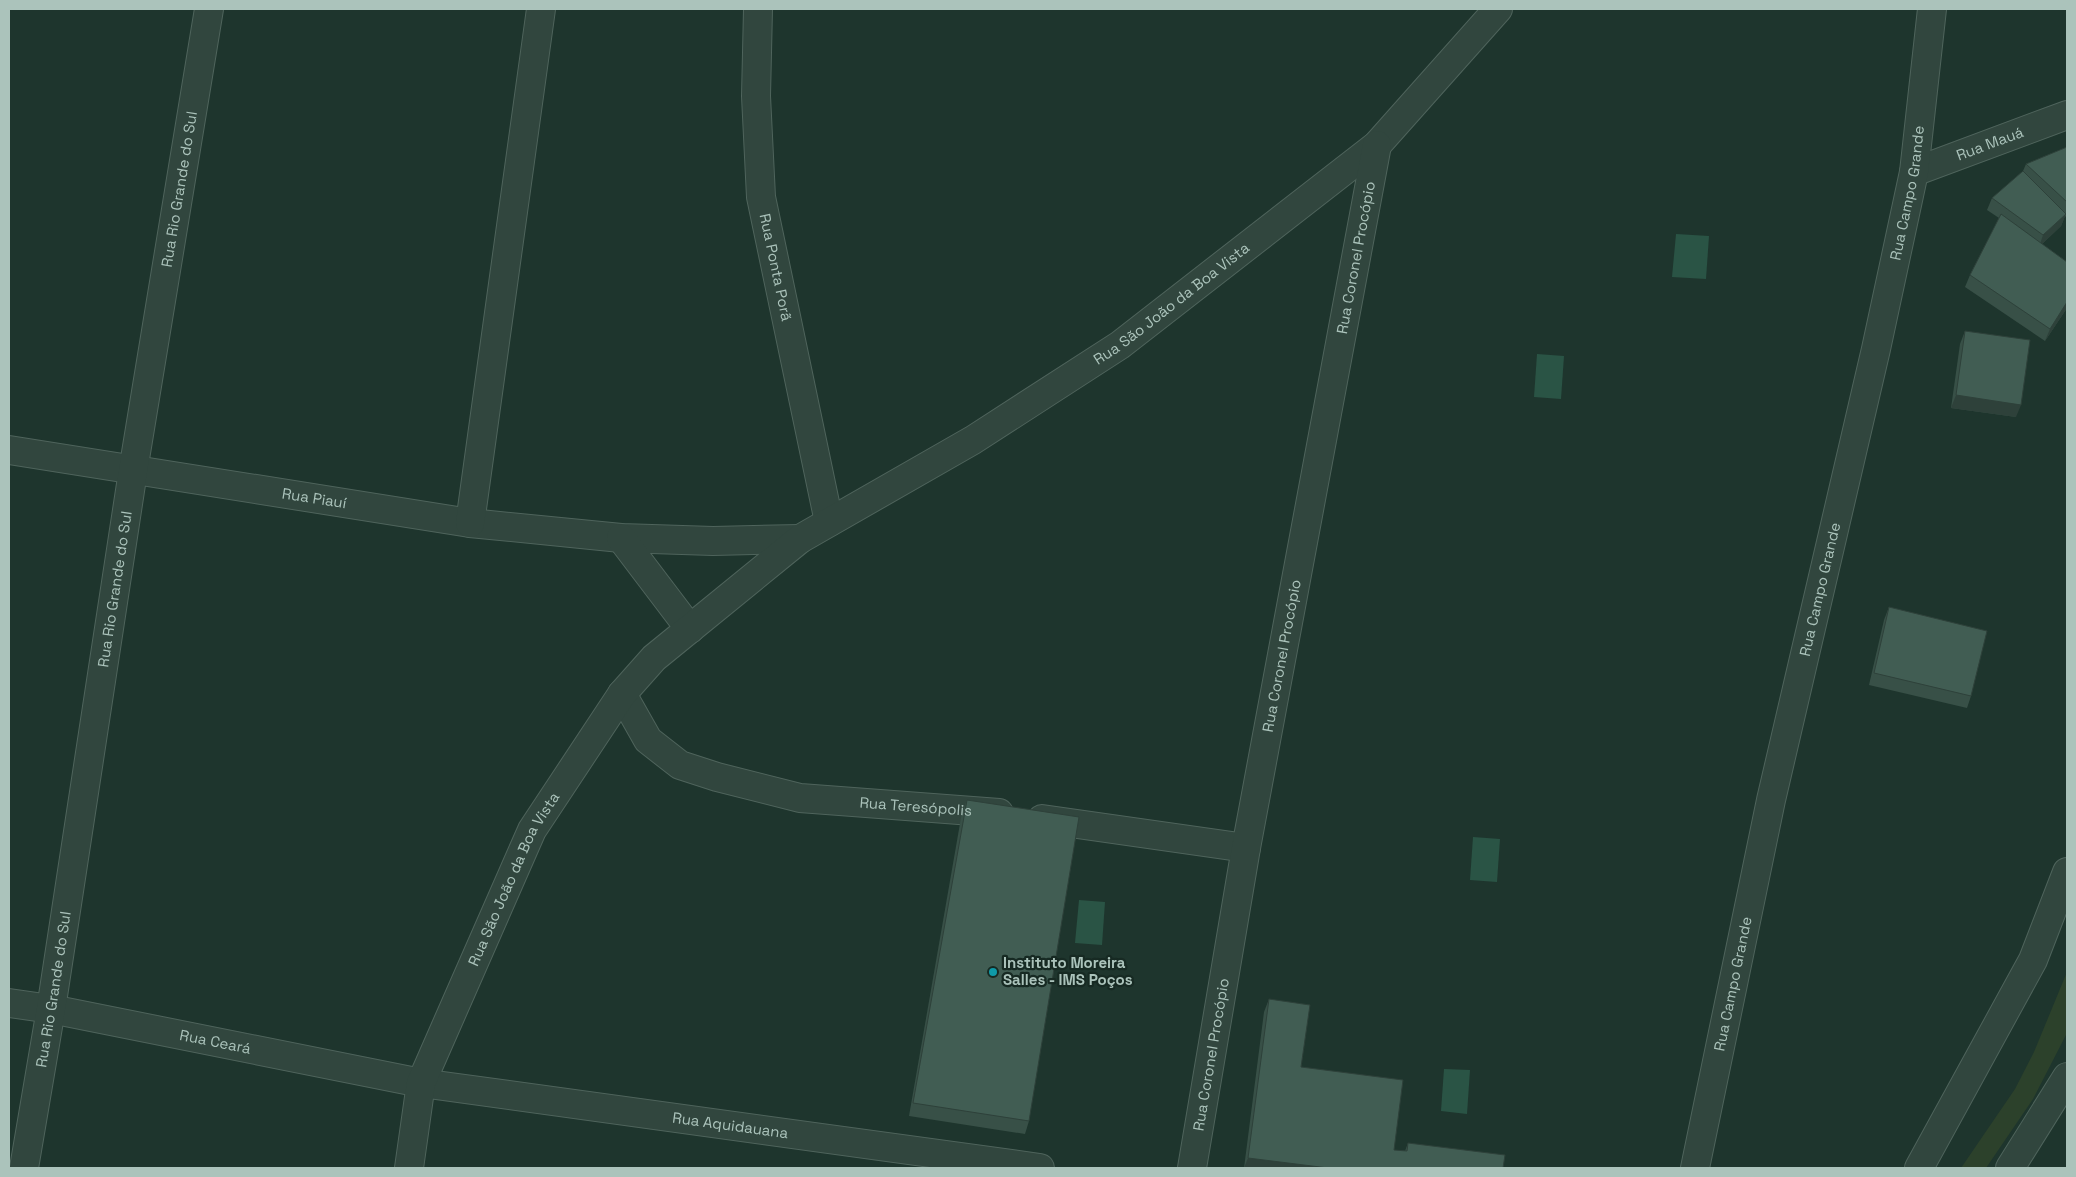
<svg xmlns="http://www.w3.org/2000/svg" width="2076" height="1177" font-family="'Space Grotesk',sans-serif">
	<rect width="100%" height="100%" fill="#1e352d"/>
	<path fill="#2c412b" d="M 2067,972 L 2067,1033 L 2033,1099 L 1986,1168 L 1961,1168 L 2015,1089 L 2034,1052 Z"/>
	<g fill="#2a5445">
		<path d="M 1676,234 L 1709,236 L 1706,279 L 1672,277 Z"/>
		<path d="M 1537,354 L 1564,356 L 1561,399 L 1534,397 Z"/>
		<path d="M 1473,837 L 1500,839 L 1497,882 L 1470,880 Z"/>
		<path d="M 1079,900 L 1105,902 L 1102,945 L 1075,943 Z"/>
		<path d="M 1444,1069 L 1470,1070 L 1467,1114 L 1441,1111 Z"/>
	</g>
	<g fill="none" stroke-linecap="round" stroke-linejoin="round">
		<g stroke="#4f645c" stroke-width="30">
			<g id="minor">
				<path id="s1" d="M 758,9 L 756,96 L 761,197 L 829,522"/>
				<path id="s2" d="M 1914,172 L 2067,115"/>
				<path id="s3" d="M 9,450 L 470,523 L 621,538 L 713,541 L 800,539"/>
				<path d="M 470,523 L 541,9"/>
				<path d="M 621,538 L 690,629"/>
				<path id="s4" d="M 622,694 L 648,740 L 680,765 L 717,777 L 800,798 L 999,813"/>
				<path d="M 1042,819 L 1246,848"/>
				<path id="s5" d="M 9,1003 L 51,1009 L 421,1083 L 1040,1168"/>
				<path id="s6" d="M 409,1168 L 421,1083 L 532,830 L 622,694 L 654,658 L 800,539 L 973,440 L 1120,345 L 1377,145 L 1498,9"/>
				<path id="s7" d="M 1192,1168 L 1246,848 L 1377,145"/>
				<path id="s8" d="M 1695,1168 L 1771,800 L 1876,349 L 1914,172 L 1932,9"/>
			</g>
		</g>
		<g stroke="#4f645c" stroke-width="30">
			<g id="tertiary">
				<path id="s9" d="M 24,1168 L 51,1009 L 133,471 L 209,9"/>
				<path d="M 1919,1168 L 2033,960 L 2067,872"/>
				<path d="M 2010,1168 L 2067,1077"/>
			</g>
		</g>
		<use href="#minor" stroke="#31463e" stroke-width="28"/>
		<use href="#tertiary" stroke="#31463e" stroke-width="28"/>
	</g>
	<g fill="#385047">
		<path d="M 2067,147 L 2067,218 L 2065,216 L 2061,226 L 2042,244 L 2067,262 L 2067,308 L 2045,341 L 1965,287 L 1970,275 L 1999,218 L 1987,210 L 1992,198 L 2023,171 L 2026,164 Z"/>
		<path d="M 1965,331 L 2016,417 L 1951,408 L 1960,344 Z"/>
		<path d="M 1889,607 L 1971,696 L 1967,708 L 1869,685 L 1884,620 Z"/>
		<path d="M 967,800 L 1029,1121 L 1025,1134 L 909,1116 L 962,812 Z"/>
		<path d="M 1269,999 L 1301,1067 L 1394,1150 L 1405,1151 L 1408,1143 L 1503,1168 L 1244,1168 L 1264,1012 Z"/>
	</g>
	<g fill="#2e413a">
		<path d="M 2066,214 L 2061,226 L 2039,247 L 2043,235 Z"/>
		<path d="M 2067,302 L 2067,308 L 2045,341 L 2050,329 Z"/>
		<path d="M 1956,395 L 2021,405 L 2016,417 L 1951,408 Z"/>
		<path d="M 1248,1158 L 1328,1168 L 1244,1168 Z"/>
	</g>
	<g fill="#415d53" stroke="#2e413a">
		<path d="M 2067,147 L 2067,202 L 2026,164 Z"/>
		<path d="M 2023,171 L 2066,214 L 2043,235 L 1992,198 Z"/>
		<path d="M 2001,214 L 2067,262 L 2067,302 L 2050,329 L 1970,275 Z"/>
		<path d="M 1965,331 L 2030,340 L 2021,405 L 1956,395 Z"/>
		<path d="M 1889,607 L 1987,631 L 1971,696 L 1874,673 Z"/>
		<path d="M 967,800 L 1079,817 L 1029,1121 L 913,1103 Z"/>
		<path d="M 1269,999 L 1310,1005 L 1301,1067 L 1403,1080 L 1394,1150 L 1407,1151 L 1408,1143 L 1505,1155 L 1503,1168 L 1328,1168 L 1248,1158 Z"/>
	</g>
	<circle fill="#0f9aa8" stroke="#172a23" stroke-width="2" cx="993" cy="972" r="5"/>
	<g text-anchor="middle" stroke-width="4.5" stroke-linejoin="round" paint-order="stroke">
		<g font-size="15" fill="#abc3bb" stroke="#172a23">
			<text dy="5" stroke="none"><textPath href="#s2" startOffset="81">Rua Mauá</textPath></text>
			<text dy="5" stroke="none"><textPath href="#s9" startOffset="991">Rua Rio Grande do Sul</textPath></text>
			<text dy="5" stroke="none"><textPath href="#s8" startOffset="998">Rua Campo Grande</textPath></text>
			<text dy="5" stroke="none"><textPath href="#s7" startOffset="925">Rua Coronel Procópio</textPath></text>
			<text dy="5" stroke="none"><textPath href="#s1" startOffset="260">Rua Ponta Porã</textPath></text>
			<text dy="5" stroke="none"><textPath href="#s6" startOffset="1202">Rua São João da Boa Vista</textPath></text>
			<text dy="5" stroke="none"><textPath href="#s3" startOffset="309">Rua Piauí</textPath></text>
			<text dy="5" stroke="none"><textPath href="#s9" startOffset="586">Rua Rio Grande do Sul</textPath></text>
			<text dy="5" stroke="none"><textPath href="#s8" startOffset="592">Rua Campo Grande</textPath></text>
			<text dy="5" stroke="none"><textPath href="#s7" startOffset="520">Rua Coronel Procópio</textPath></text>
			<text dy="5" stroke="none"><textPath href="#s4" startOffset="334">Rua Teresópolis</textPath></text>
			<text dy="5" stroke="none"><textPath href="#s6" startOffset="310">Rua São João da Boa Vista</textPath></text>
			<text dy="5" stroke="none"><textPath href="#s8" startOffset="188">Rua Campo Grande</textPath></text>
			<text dy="5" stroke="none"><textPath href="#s9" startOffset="181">Rua Rio Grande do Sul</textPath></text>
			<text dy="5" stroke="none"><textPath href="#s5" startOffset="210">Rua Ceará</textPath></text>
			<text dy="5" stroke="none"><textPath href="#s7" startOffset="115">Rua Coronel Procópio</textPath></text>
			<text dy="5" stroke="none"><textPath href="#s5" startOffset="732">Rua Aquidauana</textPath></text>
		</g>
		<g font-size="15" font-weight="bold" fill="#abc3bb" stroke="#172a23" text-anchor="start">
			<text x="1003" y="968">Instituto Moreira<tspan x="1003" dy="17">Salles - IMS Poços</tspan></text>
		</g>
	</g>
	<rect width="2076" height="1177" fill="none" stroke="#abc3bb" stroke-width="20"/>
</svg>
